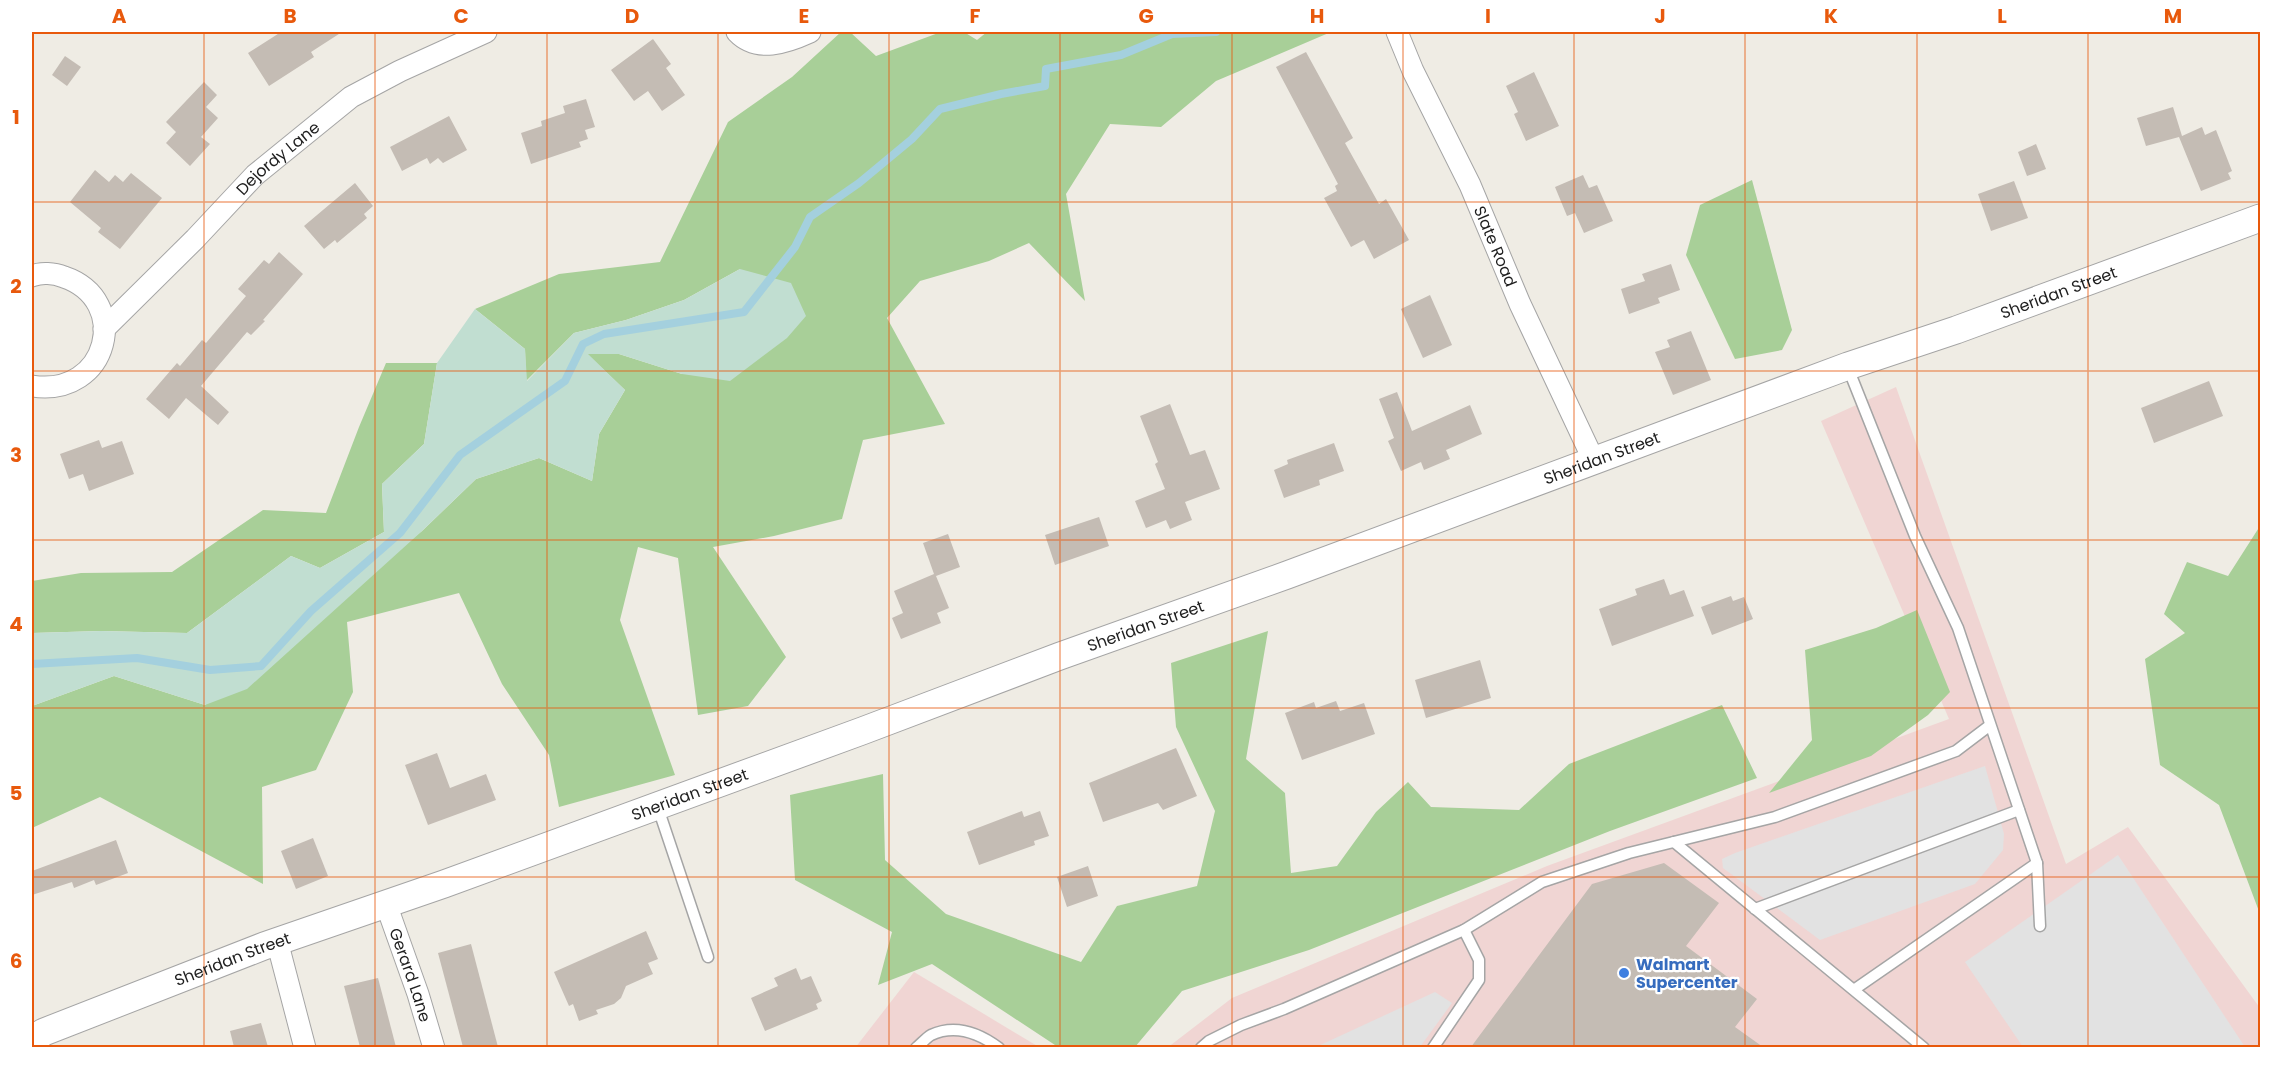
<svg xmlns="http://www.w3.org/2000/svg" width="2292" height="1079" font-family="Poppins,sans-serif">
	<rect width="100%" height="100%" fill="#efece4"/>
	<g fill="#f0d5d3">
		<path d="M 1896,387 L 2066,864 L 2128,827 L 2260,1008 L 2260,1048 L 1167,1048 L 1232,998 L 1547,866 L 1949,719 L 1821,421 Z"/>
		<path d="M 914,972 L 1039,1047 L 855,1048 Z"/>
	</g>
	<g fill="#a8cf98">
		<path d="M 841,32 L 850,32 L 876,56 L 941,32 L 964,32 L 977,40 L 987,32 L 1331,32 L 1216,81 L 1161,127 L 1110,124 L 1066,194 L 1085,301 L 1029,243 L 989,261 L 920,281 L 887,318 L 945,424 L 863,440 L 842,519 L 774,536 L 713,547 L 786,657 L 748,706 L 698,715 L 678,558 L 638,547 L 620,620 L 675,775 L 559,807 L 549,755 L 502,684 L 459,593 L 347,622 L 353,692 L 316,770 L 262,787 L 263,884 L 100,797 L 32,828 L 32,706 L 114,676 L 205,705 L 422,531 L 476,479 L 539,458 L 592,481 L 599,434 L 625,390 L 587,354 L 619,354 L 682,374 L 740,269 L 684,300 L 626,320 L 574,333 L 526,381 L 525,349 L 475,309 L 559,274 L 660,262 L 728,122 L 792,77 Z"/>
		<path d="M 1752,180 L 1792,330 L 1782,350 L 1735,359 L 1686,255 L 1700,205 Z"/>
		<path d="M 386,363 L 437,363 L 424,444 L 382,484 L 384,532 L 320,568 L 291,556 L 187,633 L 101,631 L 32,633 L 32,581 L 81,573 L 172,572 L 263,510 L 326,513 L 359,427 Z"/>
		<path d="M 2260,526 L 2260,914 L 2219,805 L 2160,765 L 2145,659 L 2185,633 L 2164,614 L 2187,562 L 2228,576 Z"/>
		<path d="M 1917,610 L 1950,692 L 1928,715 L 1871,756 L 1769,793 L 1812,740 L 1805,650 L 1876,628 Z"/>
		<path d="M 1268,631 L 1246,759 L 1285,793 L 1291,873 L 1337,866 L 1376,812 L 1408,782 L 1431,807 L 1519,810 L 1569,764 L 1722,705 L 1757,778 L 1610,831 L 1309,950 L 1182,991 L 1135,1047 L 1058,1047 L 932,964 L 878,985 L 892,932 L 795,880 L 790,795 L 883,774 L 885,860 L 946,914 L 1081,962 L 1117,906 L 1197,886 L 1215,811 L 1176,727 L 1171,663 Z"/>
	</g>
	<path fill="#c1ded1" d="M 740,269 L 791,283 L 806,316 L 787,338 L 730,381 L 682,374 L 619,354 L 588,354 L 625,390 L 599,434 L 592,481 L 539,458 L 476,479 L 422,531 L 247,689 L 205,705 L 114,676 L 32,706 L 32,633 L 101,631 L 187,633 L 291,556 L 320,568 L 384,532 L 382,484 L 424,444 L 437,363 L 475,309 L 525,349 L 527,381 L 574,333 L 626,320 L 684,300 Z"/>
	<g fill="#e2e2e2">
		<path d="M 1985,766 L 2004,834 L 2003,850 L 1975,884 L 1820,940 L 1723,868 L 1722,859 L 1735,853 Z"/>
		<path d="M 2118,855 L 2245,1047 L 2023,1047 L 1965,962 Z"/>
		<path d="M 1435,992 L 1452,1003 L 1420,1047 L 1316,1047 Z"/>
	</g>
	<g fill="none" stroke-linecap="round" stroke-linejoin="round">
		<path stroke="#a4d0de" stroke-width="8" d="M 32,664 L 137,658 L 210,670 L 261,666 L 311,611 L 400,533 L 460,455 L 565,381 L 583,344 L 604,334 L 744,312 L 795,247 L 810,217 L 859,183 L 912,139 L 940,109 L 1001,94 L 1045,86 L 1046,69 L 1121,55 L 1172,34 L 1216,32"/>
	</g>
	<g fill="#c4bcb4">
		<path d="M 281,32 L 342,32 L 311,52 L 314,57 L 269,86 L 248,53 Z"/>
		<path d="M 653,39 L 671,64 L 666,68 L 685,95 L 662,111 L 648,91 L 634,101 L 611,70 Z"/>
		<path d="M 1306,52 L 1353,138 L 1345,143 L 1379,204 L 1386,199 L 1409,240 L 1374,259 L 1364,240 L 1351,247 L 1324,198 L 1337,191 L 1335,186 L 1338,184 L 1276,67 Z"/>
		<path d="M 65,56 L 81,67 L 67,86 L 52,75 Z"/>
		<path d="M 1534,72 L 1559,126 L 1526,141 L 1514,114 L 1518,112 L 1506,86 Z"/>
		<path d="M 204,82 L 217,95 L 206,107 L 218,118 L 201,137 L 210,144 L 190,166 L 166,143 L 176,132 L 166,122 Z"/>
		<path d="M 586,99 L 595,127 L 585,130 L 588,139 L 579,142 L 581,147 L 531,164 L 521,133 L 542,126 L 541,121 L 565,113 L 563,106 Z"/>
		<path d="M 2173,107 L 2182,136 L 2202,127 L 2205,135 L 2216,130 L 2232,171 L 2228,173 L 2231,179 L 2201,191 L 2179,137 L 2146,146 L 2137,118 Z"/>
		<path d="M 449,116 L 467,150 L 443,163 L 438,158 L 430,164 L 427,158 L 402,171 L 390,147 Z"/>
		<path d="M 2036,144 L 2046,169 L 2027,176 L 2018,152 Z"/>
		<path d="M 95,170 L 109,182 L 115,175 L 123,182 L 131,173 L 162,198 L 120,249 L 98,232 L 101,228 L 70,202 Z"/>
		<path d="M 1583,175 L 1589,188 L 1597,185 L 1613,221 L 1584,233 L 1575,213 L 1567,216 L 1555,187 Z"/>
		<path d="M 2014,181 L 2028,218 L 1991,231 L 1978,194 Z"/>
		<path d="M 355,183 L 373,206 L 364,214 L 367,218 L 337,243 L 335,240 L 324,249 L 304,226 Z"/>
		<path d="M 279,252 L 303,274 L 263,320 L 265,321 L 251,335 L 247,332 L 201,386 L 229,412 L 218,425 L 186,398 L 169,419 L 146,399 L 177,363 L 180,366 L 202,340 L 206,343 L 246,296 L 238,289 L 264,260 L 269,264 Z"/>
		<path d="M 1671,264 L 1680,290 L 1658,298 L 1660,303 L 1629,314 L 1621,289 L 1645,281 L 1642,274 Z"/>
		<path d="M 1430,295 L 1452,345 L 1423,358 L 1401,309 Z"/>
		<path d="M 1691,331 L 1711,380 L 1673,395 L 1655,352 L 1670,347 L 1667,340 Z"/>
		<path d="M 2209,381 L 2223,416 L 2154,443 L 2141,408 Z"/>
		<path d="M 1397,392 L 1412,431 L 1470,405 L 1482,434 L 1446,450 L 1450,459 L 1424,470 L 1421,462 L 1401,471 L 1388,441 L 1394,438 L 1379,399 Z"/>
		<path d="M 1170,404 L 1190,455 L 1205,450 L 1220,489 L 1185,502 L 1192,520 L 1170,529 L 1166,520 L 1146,528 L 1135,501 L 1165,489 L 1155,464 L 1158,462 L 1140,416 Z"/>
		<path d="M 99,440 L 102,448 L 122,441 L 134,474 L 89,491 L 83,474 L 69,479 L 60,454 Z"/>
		<path d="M 1334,443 L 1344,471 L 1319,480 L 1320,485 L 1284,498 L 1274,470 L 1288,464 L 1287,460 Z"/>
		<path d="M 1099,517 L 1109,546 L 1055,565 L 1045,535 Z"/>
		<path d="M 948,534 L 960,567 L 936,576 L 949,608 L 937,613 L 941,623 L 901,639 L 892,618 L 903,613 L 894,591 L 934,574 L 923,543 Z"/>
		<path d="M 1664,579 L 1670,595 L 1684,590 L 1694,616 L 1612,646 L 1599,609 L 1637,595 L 1635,589 Z"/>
		<path d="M 1731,596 L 1733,601 L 1744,597 L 1753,619 L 1712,635 L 1701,607 Z"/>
		<path d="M 1480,660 L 1491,698 L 1426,718 L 1415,680 Z"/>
		<path d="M 1336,701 L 1340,711 L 1364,703 L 1375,734 L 1302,760 L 1285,713 L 1314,702 L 1316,708 Z"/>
		<path d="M 1176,748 L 1197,796 L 1163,810 L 1158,803 L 1103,822 L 1089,783 Z"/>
		<path d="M 437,753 L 450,788 L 486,774 L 496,800 L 428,825 L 405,765 Z"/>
		<path d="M 1022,811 L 1024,817 L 1040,811 L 1049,836 L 1034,841 L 1035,845 L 979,865 L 967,832 Z"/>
		<path d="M 313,838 L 328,876 L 296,889 L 281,851 Z"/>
		<path d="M 116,840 L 128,873 L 96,885 L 94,880 L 74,888 L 72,882 L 32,895 L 32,871 Z"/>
		<path d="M 1664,863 L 1719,903 L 1686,946 L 1757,999 L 1735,1027 L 1763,1047 L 1471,1047 L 1592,884 Z"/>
		<path d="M 1088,866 L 1098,896 L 1067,907 L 1057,877 Z"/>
		<path d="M 646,931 L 658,959 L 648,963 L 653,974 L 626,986 L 621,998 L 614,1004 L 596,1010 L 598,1014 L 579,1021 L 573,1004 L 569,1006 L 554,972 Z"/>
		<path d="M 471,944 L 498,1047 L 463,1047 L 438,953 Z"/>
		<path d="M 796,968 L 801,980 L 811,976 L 822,1001 L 816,1004 L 818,1009 L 765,1031 L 751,998 L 778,986 L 774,978 Z"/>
		<path d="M 378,978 L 396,1047 L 360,1047 L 344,986 Z"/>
		<path d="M 261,1023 L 268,1047 L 234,1047 L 230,1031 Z"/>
	</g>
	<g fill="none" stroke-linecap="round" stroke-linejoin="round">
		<g stroke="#a5a5a5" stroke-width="13">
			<g id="service">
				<path d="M 1848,368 L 1915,536 L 1958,628 L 2037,863 L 2040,926"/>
				<path d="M 657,805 L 708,957"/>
				<path d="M 1674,842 L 1924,1048"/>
				<path d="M 1755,909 L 2019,810"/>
				<path d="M 1855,989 L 2037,863"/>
				<path d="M 916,1048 C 921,1044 926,1038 931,1035 C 955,1024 979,1033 999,1048"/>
				<path d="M 1201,1048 L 1209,1041 L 1241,1025 L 1284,1009 L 1464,930 L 1542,882 L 1629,853 L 1775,817 L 1956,751 L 1989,726"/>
				<path d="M 1433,1048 L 1479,980 L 1479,960 L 1464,930"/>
			</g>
		</g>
		<g stroke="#a5a5a5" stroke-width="23">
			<g id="minor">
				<path d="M 737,32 C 757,53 786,43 810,32"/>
				<path id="s1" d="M 1397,32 L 1413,71 L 1470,185 L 1520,304 L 1594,461"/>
				<path d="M 32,276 C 41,272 54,273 64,277 C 132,300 109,398 32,386"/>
				<path id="s2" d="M 104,329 L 195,239 L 255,175 L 351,97 L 400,71 L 486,32"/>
				<path id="s3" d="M 386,904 L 418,994 L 434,1048"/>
				<path d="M 277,941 L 305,1048"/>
			</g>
		</g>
		<g stroke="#a5a5a5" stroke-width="29">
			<g id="tertiary">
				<path id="s4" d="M 32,1039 L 44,1032 L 264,946 L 444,884 L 862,731 L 1060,656 L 1287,575 L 1848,366 L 1956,330 L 2260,218"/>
			</g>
		</g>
		<use href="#service" stroke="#fff" stroke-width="10"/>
		<use href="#minor" stroke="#fff" stroke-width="21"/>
		<use href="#tertiary" stroke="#fff" stroke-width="27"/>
	</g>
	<path fill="none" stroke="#e8590c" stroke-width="1.5" stroke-opacity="0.55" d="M 204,32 L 204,1048M 375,32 L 375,1048M 547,32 L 547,1048M 718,32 L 718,1048M 889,32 L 889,1048M 1060,32 L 1060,1048M 1232,32 L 1232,1048M 1403,32 L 1403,1048M 1574,32 L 1574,1048M 1745,32 L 1745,1048M 1917,32 L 1917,1048M 2088,32 L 2088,1048M 32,202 L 2260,202M 32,371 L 2260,371M 32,540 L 2260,540M 32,708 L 2260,708M 32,877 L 2260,877"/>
	<circle fill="#3f7fe0" stroke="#fff" stroke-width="2" cx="1624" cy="973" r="6"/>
	<g text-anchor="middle" stroke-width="4.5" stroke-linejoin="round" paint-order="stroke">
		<g font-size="16" fill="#1e1e1e" stroke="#fff">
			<text dy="6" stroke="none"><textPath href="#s2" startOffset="244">Dejordy Lane</textPath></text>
			<text dy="6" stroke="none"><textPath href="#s1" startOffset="236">Slate Road</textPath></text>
			<text dy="6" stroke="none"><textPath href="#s4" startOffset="2160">Sheridan Street</textPath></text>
			<text dy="6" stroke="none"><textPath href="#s4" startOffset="1674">Sheridan Street</textPath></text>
			<text dy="6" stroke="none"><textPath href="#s4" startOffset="1188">Sheridan Street</textPath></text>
			<text dy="6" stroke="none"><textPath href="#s4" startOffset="702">Sheridan Street</textPath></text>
			<text dy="6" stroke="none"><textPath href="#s4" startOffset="216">Sheridan Street</textPath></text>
			<text dy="6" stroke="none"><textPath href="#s3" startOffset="75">Gerard Lane</textPath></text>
		</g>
		<g font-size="16" font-weight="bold" fill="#366cbe" stroke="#fff" text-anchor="start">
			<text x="1636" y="970">Walmart<tspan x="1636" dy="18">Supercenter</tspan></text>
		</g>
	</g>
	<rect width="2292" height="1079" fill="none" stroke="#ffffff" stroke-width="66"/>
	<rect x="33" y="33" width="2226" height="1013" fill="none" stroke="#e8590c" stroke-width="2"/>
	<g font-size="20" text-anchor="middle" font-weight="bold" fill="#e8590c">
		<text x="119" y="23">A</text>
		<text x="290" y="23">B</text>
		<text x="461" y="23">C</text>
		<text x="632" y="23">D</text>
		<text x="804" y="23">E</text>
		<text x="975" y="23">F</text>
		<text x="1146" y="23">G</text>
		<text x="1317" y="23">H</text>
		<text x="1488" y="23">I</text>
		<text x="1660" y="23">J</text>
		<text x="1831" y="23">K</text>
		<text x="2002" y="23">L</text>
		<text x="2173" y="23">M</text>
		<text x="16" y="124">1</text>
		<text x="16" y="293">2</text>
		<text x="16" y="462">3</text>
		<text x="16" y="631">4</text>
		<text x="16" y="800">5</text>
		<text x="16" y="968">6</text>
	</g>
</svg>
